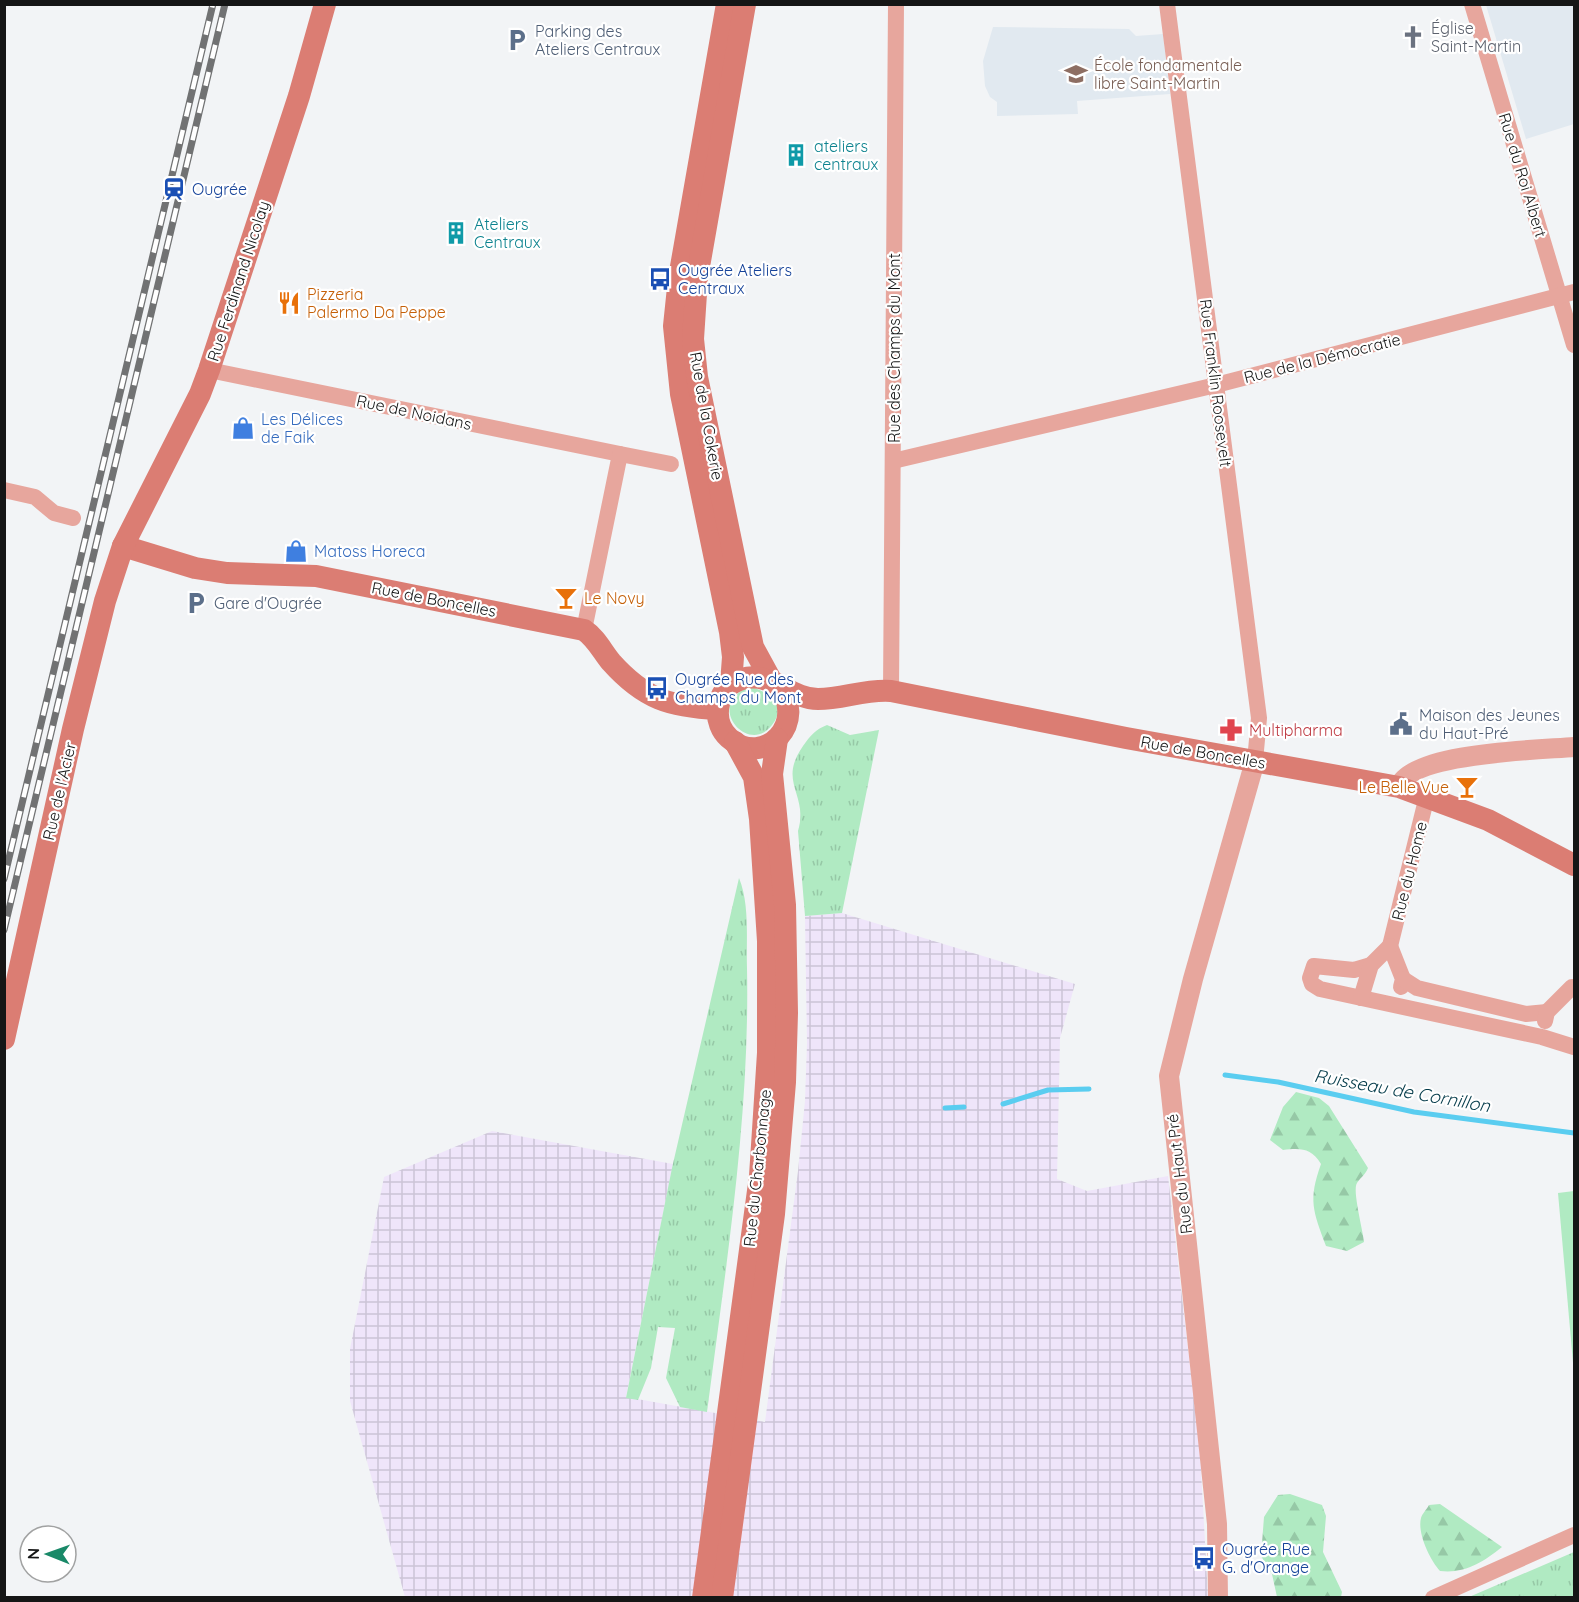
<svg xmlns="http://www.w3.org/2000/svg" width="1579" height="1602" font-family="Quicksand,sans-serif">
	<defs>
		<pattern id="industrial-grid" width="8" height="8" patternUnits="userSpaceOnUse" patternTransform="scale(1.5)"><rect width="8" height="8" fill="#efe5fa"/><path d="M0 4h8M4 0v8" fill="none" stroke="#ccc4d6"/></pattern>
		<pattern id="grass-tufts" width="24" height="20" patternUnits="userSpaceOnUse" patternTransform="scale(1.5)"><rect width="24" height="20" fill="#b0eac2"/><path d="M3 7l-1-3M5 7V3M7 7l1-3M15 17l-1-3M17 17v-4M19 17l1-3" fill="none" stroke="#96c8a6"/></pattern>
		<pattern id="forest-firs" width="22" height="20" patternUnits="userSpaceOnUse" patternTransform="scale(1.5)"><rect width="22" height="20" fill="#b0eac2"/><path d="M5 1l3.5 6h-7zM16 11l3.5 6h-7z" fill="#96c8a6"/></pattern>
	</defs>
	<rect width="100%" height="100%" fill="#f2f4f6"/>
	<g fill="#e1e9f0">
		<path d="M 1486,5 L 1574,5 L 1574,124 L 1526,139 Z"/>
		<path d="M 993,27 L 1129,29 L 1136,36 L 1163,34 L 1170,94 L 1077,101 L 1078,114 L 997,116 L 997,102 L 990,97 L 985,86 L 983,61 Z"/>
	</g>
	<path fill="url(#industrial-grid)" d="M 842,913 L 1075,984 L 1060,1038 L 1057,1179 L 1087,1191 L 1168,1176 L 1200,1452 L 1208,1597 L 405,1597 L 350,1401 L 350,1349 L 384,1177 L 492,1131 L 673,1164 L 626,1397 L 765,1422 L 798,1171 L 805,1101 L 807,1043 L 805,916 Z"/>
	<g fill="url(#grass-tufts)">
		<path d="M 750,687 C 768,691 788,705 772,725 C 748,757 703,703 750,687 Z"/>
		<path d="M 827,725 L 850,735 L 879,730 L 842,913 L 805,916 L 798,831 C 809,794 777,783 803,746 C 810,736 816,729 827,725 Z"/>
		<path d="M 739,878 C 750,905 746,940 747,968 C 750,1117 726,1265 707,1412 L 680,1407 L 666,1378 L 675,1328 L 658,1327 L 651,1368 L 638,1400 L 626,1398 L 672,1168 Z"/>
		<path d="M 1574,1552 L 1574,1597 L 1469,1597 Z"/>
	</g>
	<g fill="url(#forest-firs)">
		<path d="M 1296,1092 L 1319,1098 L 1329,1106 L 1368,1168 C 1365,1175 1361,1177 1357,1183 C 1352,1190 1363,1230 1364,1242 L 1347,1251 L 1326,1246 C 1313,1211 1308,1200 1321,1164 C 1311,1148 1301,1148 1283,1150 L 1270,1140 L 1283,1107 Z"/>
		<path d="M 1290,1494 L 1322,1505 L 1326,1516 L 1323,1552 L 1342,1592 L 1341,1597 L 1277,1597 L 1272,1574 L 1261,1556 L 1264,1517 L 1278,1495 Z"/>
		<path d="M 1440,1504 L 1502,1547 C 1483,1562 1465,1574 1440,1571 C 1430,1560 1417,1533 1421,1518 C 1422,1514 1427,1509 1429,1505 Z"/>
	</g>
	<path fill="#b0eac2" d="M 1574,1191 L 1574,1374 L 1558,1193 Z"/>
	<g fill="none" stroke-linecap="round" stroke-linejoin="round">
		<g stroke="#5acdf0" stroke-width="5">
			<path d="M 1225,1075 L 1278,1082 L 1414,1112 L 1574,1133"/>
			<path d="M 1003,1104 L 1048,1090 L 1089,1089"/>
			<path d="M 945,1108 L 964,1107"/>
		</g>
		<g stroke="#e7a69d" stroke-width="16">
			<path d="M 1167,4 L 1259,718 L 1255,761"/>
			<path d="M 1472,4 L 1574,345"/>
			<path d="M 209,370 L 620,454 L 584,630"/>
			<path d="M 620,454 L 671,464"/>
			<path d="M 893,461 L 1216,385 L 1574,292"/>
			<path d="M 4,490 L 35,497 L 54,513 L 73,518"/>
			<path d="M 891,691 L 896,4"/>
			<path d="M 1390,946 L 1427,796"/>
			<path d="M 1390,946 L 1403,979 L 1401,987"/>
			<path d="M 1371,965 L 1354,970 L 1314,966 L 1310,978 L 1312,984 L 1320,989 L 1542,1037 L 1574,1047"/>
			<path d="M 1403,979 L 1417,988 L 1526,1014 L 1547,1012"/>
			<path d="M 1361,998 L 1371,965 L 1390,946"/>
			<path d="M 1545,1021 L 1547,1012 L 1572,987"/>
			<path d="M 1433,1598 L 1574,1535"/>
		</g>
		<g stroke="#e7a69d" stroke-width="20">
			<path d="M 1399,787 C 1410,752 1540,750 1574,747"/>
			<path d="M 1218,1598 L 1217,1524 L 1169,1076 L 1193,979 L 1255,761"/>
		</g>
		<g stroke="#db7d73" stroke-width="22">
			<path d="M 727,4 L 679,278 L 674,326 L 681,394 L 730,632 L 733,657 L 731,684"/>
			<path d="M 745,4 L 697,278 L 693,339 L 697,377 L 753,647 L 771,680"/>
			<path d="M 123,546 L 195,568 L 227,573 L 316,576 L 584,630 C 596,638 602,651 611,662 C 644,699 670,707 718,709"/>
			<path d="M 777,684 C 810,721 764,770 729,738 C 721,731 717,720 718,709 C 719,699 724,688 733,683 C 765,664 787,699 818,699 C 843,699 865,689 891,691 L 1126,738 L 1399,787 L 1488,820 L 1574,865"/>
			<path d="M 4,1039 L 73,729 L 105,601 L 123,546 L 200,394 L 209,370 L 299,96 L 325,4"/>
			<path d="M 703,1598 L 760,1176 L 768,1053 L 768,941 L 760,819 L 754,777 L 735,742"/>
			<path d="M 722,1598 L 774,1214 L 785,1082 L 787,1013 L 785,905 L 772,774 L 777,739"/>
		</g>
		<g stroke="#717273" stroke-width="7">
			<g id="rail">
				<path d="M 4,879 L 213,4"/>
				<path d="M 4,930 L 225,4"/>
			</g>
		</g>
		<use href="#rail" stroke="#fff" stroke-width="4.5" stroke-dasharray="14" stroke-linecap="butt"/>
	</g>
	<defs>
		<g id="church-bare" transform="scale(1.8)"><path d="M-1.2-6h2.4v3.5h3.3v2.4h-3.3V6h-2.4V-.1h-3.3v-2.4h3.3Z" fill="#6b7280" stroke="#fff" stroke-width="2.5" paint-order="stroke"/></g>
		<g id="parking-bare" transform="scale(1.8)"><path d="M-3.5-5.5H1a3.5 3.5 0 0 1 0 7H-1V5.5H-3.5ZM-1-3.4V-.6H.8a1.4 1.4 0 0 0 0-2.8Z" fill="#5c6f8a" stroke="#fff" stroke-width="2.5" paint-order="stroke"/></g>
		<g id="school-bare" transform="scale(1.8)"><path d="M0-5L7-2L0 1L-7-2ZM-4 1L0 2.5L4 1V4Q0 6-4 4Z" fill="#8d6e63" stroke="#fff" stroke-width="2.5" paint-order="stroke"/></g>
		<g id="building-bare" transform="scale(1.8)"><path d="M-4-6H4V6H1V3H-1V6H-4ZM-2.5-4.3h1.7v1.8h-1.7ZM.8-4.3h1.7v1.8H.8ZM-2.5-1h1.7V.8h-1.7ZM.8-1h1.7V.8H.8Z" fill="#0f9aa8" stroke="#fff" stroke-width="2.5" paint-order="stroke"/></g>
		<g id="station-bare" transform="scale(1.8)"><path d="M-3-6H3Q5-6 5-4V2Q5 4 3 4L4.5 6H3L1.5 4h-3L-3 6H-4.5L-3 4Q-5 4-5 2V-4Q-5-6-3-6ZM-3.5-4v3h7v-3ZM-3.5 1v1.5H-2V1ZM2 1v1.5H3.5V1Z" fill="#1a4fb4" stroke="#fff" stroke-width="2.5" paint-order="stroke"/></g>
		<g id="bus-bare" transform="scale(1.8)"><path d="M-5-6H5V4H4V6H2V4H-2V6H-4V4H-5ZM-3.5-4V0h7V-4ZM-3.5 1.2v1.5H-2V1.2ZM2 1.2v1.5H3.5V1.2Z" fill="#1a4fb4" stroke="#fff" stroke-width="2.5" paint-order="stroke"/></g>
		<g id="restaurant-bare" transform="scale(1.8)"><path d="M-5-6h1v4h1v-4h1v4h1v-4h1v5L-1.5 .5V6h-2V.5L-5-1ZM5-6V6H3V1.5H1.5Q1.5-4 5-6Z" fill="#e8710a" stroke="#fff" stroke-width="2.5" paint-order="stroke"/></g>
		<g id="shop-bare" transform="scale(1.8)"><path d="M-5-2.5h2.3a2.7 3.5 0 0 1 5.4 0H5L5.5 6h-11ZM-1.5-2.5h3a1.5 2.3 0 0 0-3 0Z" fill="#3f7fe0" stroke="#fff" stroke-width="2.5" paint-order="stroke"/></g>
		<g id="bar-bare" transform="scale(1.8)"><path d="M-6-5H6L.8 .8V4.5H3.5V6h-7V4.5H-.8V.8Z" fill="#e8710a" stroke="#fff" stroke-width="2.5" paint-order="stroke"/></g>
		<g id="civic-bare" transform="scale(1.8)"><path d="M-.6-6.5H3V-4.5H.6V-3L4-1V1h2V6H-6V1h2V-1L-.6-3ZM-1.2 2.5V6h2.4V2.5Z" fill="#5c6f8a" stroke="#fff" stroke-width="2.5" paint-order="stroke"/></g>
		<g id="pharmacy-bare" transform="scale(1.8)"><path d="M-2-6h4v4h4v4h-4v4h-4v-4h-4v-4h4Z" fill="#e0444e" stroke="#fff" stroke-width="2.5" paint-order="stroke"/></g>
	</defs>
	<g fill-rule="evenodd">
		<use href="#church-bare" x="1413" y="37"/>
		<use href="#parking-bare" x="517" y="40"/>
		<use href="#school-bare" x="1076" y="74"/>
		<use href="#building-bare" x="796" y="155"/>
		<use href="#station-bare" x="174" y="189"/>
		<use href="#building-bare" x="456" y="233"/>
		<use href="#bus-bare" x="660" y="279"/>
		<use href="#restaurant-bare" x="289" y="303"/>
		<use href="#shop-bare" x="243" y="428"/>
		<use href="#shop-bare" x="296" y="551"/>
		<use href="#bar-bare" x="566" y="598"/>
		<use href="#parking-bare" x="196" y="603"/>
		<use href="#bus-bare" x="657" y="688"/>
		<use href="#civic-bare" x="1401" y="724"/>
		<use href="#pharmacy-bare" x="1231" y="730"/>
		<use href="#bar-bare" x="1467" y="787"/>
		<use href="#bus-bare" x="1204" y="1558"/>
	</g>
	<g text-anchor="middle" stroke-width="4.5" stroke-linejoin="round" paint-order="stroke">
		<g font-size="16" fill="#5b616d" stroke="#fff" text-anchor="start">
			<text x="1431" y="34">Église<tspan x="1431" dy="18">Saint-Martin</tspan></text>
		</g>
		<g font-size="16" fill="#4e5e75" stroke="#fff" text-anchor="start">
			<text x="535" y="37">Parking des<tspan x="535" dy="18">Ateliers Centraux</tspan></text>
			<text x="214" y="609">Gare d'Ougrée</text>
			<text x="1419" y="721">Maison des Jeunes<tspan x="1419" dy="18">du Haut-Pré</tspan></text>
		</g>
		<g font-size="16" fill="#785e54" stroke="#fff" text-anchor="start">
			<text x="1094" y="71">École fondamentale<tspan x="1094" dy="18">libre Saint-Martin</tspan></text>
		</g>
		<g font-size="16" fill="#0d838f" stroke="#fff" text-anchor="start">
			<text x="814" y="152">ateliers<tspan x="814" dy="18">centraux</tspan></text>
			<text x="474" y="230">Ateliers<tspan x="474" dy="18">Centraux</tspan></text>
		</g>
		<g font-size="16" fill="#151616" stroke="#fff">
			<text transform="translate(1523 175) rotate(73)" y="6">Rue du Roi Albert</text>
			<text transform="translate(238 281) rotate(-72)" y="6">Rue Ferdinand Nicolay</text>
			<text transform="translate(894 348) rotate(-90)" y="6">Rue des Champs du Mont</text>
			<text transform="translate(1322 358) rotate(-14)" y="6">Rue de la Démocratie</text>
			<text transform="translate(1216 383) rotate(83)" y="6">Rue Franklin Roosevelt</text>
			<text transform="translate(414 412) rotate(12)" y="6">Rue de Noidans</text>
			<text transform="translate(707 416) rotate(80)" y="6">Rue de la Cokerie</text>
			<text transform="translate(434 599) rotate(11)" y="6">Rue de Boncelles</text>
			<text transform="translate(1203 752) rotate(10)" y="6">Rue de Boncelles</text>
			<text transform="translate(59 791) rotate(-77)" y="6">Rue de l'Acier</text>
			<text transform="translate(1409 871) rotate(-76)" y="6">Rue du Home</text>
			<text transform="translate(757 1168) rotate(-84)" y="6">Rue du Charbonnage</text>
			<text transform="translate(1179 1174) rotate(-97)" y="6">Rue du Haut Pré</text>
		</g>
		<g font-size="16" fill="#164399" stroke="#fff" text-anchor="start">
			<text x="192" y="195">Ougrée</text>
			<text x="678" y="276">Ougrée Ateliers<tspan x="678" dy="18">Centraux</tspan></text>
			<text x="675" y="685">Ougrée Rue des<tspan x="675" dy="18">Champs du Mont</tspan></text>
			<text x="1222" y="1555">Ougrée Rue<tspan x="1222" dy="18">G. d'Orange</tspan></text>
		</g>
		<g font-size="16" fill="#c56008" stroke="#fff" text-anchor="start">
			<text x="307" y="300">Pizzeria<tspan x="307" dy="18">Palermo Da Peppe</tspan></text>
			<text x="584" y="604">Le Novy</text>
			<text x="1449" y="793" text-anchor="end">Le Belle Vue</text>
		</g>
		<g font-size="16" fill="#366cbe" stroke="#fff" text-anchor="start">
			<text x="261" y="425">Les Délices<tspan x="261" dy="18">de Faik</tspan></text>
			<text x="314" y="557">Matoss Horeca</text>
		</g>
		<g font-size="16" fill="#be3a42" stroke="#fff" text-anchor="start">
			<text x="1249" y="736">Multipharma</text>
		</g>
		<g font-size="18" font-style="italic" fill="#043b4a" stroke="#fff">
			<text transform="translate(1402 1091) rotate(10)" y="6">Ruisseau de Cornillon</text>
		</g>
	</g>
	<rect width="1579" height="1602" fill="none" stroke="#151616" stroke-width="12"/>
	<g transform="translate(48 1554) rotate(271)"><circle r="28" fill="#ffffff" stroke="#a1a2a2" stroke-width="1.5"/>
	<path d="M0-4.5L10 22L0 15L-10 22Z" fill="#198968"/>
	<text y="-9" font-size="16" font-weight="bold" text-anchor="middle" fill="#151616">N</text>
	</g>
</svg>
